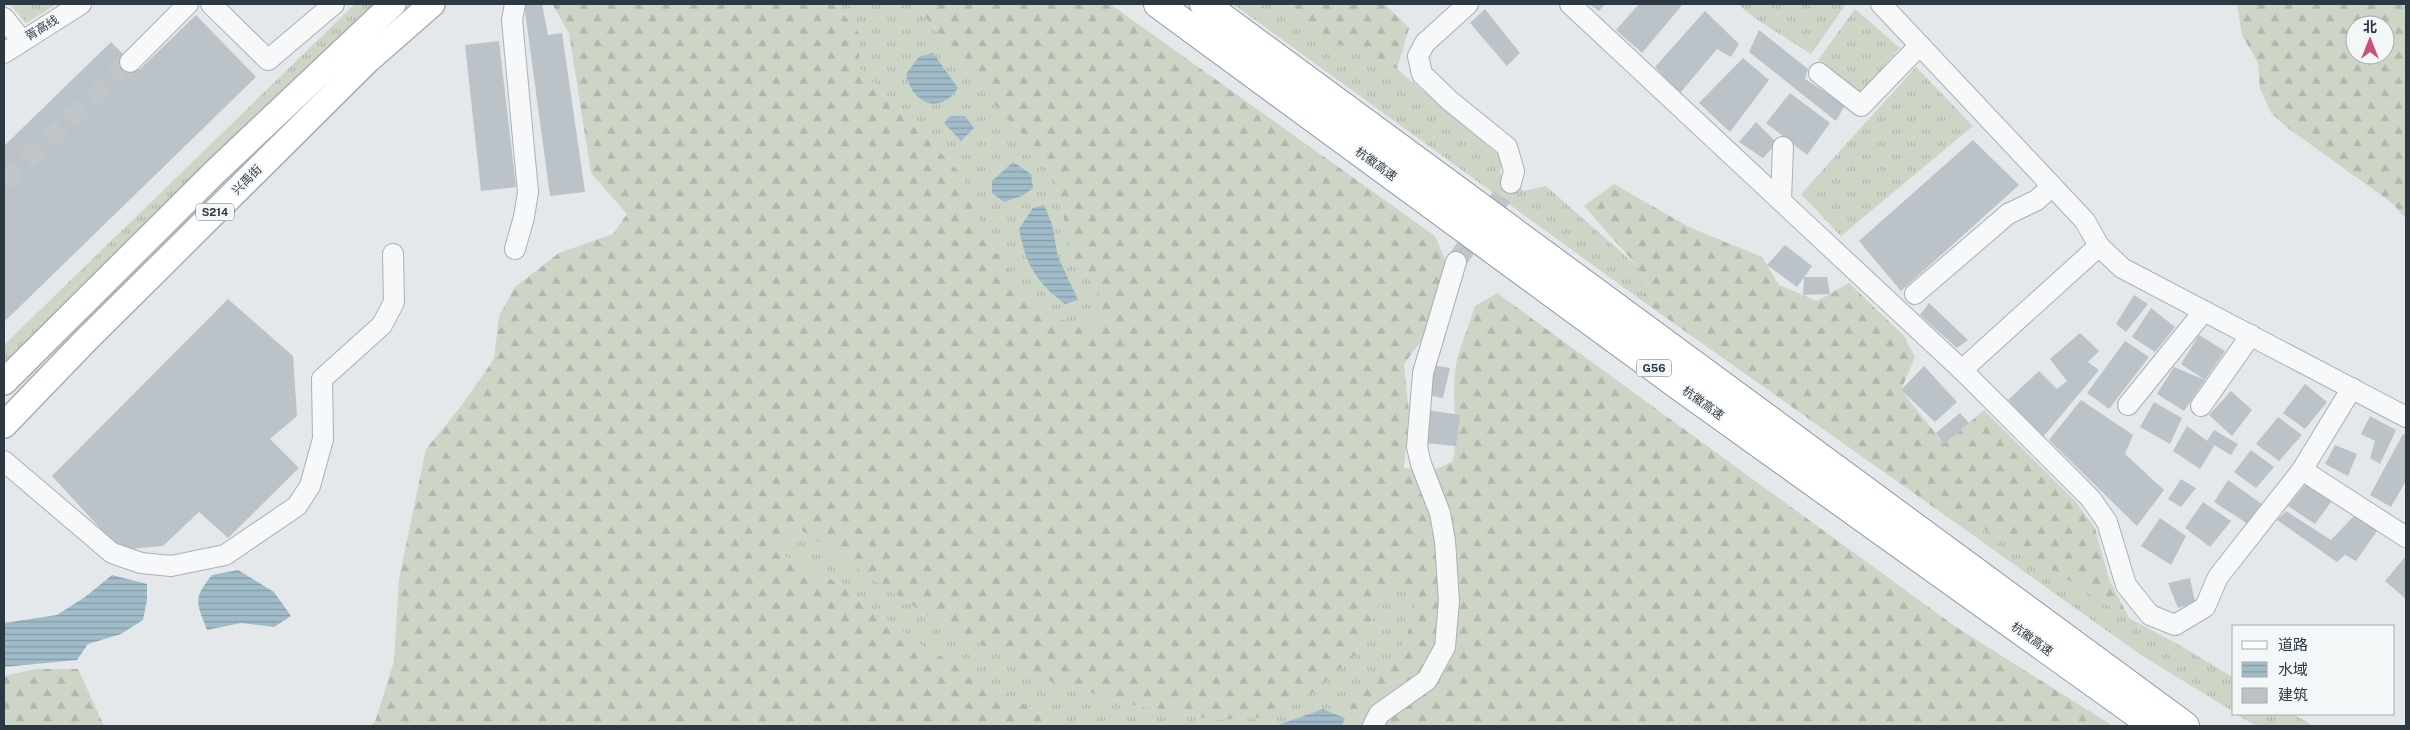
<svg xmlns="http://www.w3.org/2000/svg" width="2410" height="730" font-family="'Public Sans','Noto Sans SC',sans-serif">
	<defs>
		<pattern id="grass-tufts" width="24" height="20" patternUnits="userSpaceOnUse" patternTransform="scale(1.25)"><rect width="24" height="20" fill="#ccd5c6"/><path d="M3 7l-1-3M5 7V3M7 7l1-3M15 17l-1-3M17 17v-4M19 17l1-3" fill="none" stroke="#afb8ab"/></pattern>
		<pattern id="forest-firs" width="22" height="20" patternUnits="userSpaceOnUse" patternTransform="scale(1.25)"><rect width="22" height="20" fill="#ccd5c6"/><path d="M5 1l3.5 6h-7zM16 11l3.5 6h-7z" fill="#afb8ab"/></pattern>
		<pattern id="water-rules" width="6" height="5" patternUnits="userSpaceOnUse" patternTransform="scale(1.25)"><rect width="6" height="5" fill="#a1bcc9"/><path d="M0 2.5h6" fill="none" stroke="#839aa5"/></pattern>
	</defs>
	<rect width="100%" height="100%" fill="#e4e8eb"/>
	<g fill="url(#grass-tufts)">
		<path d="M 10,4 L 57,4 L 26,23 Z"/>
		<path d="M 355,4 L 379,4 L 4,368 L 4,345 Z"/>
		<path d="M 835,4 L 915,4 L 993,103 L 1048,161 L 1062,210 L 1070,251 L 1104,302 L 1093,328 L 1055,318 L 1024,289 L 987,240 L 961,174 L 859,68 L 859,33 Z"/>
		<path d="M 1233,4 L 1288,4 L 1336,43 L 1397,69 L 1502,158 L 1500,174 L 1524,191 L 1546,186 L 1637,266 L 1650,287 L 1641,300 Z"/>
		<path d="M 1738,4 L 1846,4 L 1811,54 L 1756,19 Z"/>
		<path d="M 1855,9 L 1900,48 L 1860,93 L 1818,60 Z"/>
		<path d="M 1916,67 L 1973,126 L 1841,236 L 1801,194 Z"/>
		<path d="M 795,526 L 931,618 L 1050,681 L 1133,705 L 1215,720 L 1356,654 L 1388,587 L 1419,594 L 1405,642 L 1349,707 L 1345,718 L 1323,709 L 1275,726 L 1062,726 L 921,645 L 836,582 L 778,553 Z"/>
		<path d="M 1986,529 L 2129,618 L 2181,646 L 2234,678 L 2234,712 L 2141,655 L 1977,538 Z"/>
		<path d="M 2236,714 L 2293,714 L 2314,726 L 2256,726 Z"/>
	</g>
	<g fill="url(#forest-firs)" fill-rule="evenodd">
		<path d="M 552,4 L 835,4 L 859,33 L 859,68 L 961,174 L 987,240 L 1024,289 L 1055,318 L 1093,328 L 1104,302 L 1070,251 L 1062,210 L 1048,161 L 993,103 L 915,4 L 1110,4 L 1435,236 L 1449,269 L 1427,333 L 1404,364 L 1409,412 L 1404,468 L 1431,472 L 1453,461 C 1458,431 1452,402 1455,372 C 1457,351 1469,327 1475,306 L 1497,293 L 1956,627 L 2113,726 L 1342,726 L 1349,707 L 1405,642 L 1419,594 L 1388,587 L 1356,654 L 1310,695 L 1269,717 L 1215,720 L 1133,705 L 1050,681 L 931,618 L 795,526 L 778,553 L 836,582 L 921,645 L 1062,726 L 369,726 L 375,722 L 394,661 L 399,579 L 426,449 L 462,405 L 494,359 L 499,316 L 515,287 L 559,253 L 613,234 L 627,214 L 591,173 L 569,33 Z"/>
		<path d="M 1288,4 L 1385,4 L 1409,28 L 1397,69 L 1336,43 Z"/>
		<path d="M 2237,4 L 2406,4 L 2406,219 L 2392,203 L 2289,129 L 2271,113 L 2260,88 L 2258,63 L 2242,35 ZM 2355,25 L 2385,25 L 2385,55 L 2355,55 Z"/>
		<path d="M 1614,184 L 1689,227 L 1762,257 L 1779,285 L 1817,301 L 1849,283 L 1904,336 L 1915,357 L 1901,390 L 1944,444 L 1984,410 L 2076,502 L 2095,528 L 2109,579 L 2129,618 L 1986,529 L 1977,538 L 1641,300 L 1650,286 L 1637,266 L 1584,206 Z"/>
		<path d="M 37,669 L 78,669 L 104,726 L 4,726 L 4,676 Z"/>
	</g>
	<g fill="url(#water-rules)">
		<path d="M 933,53 L 958,88 C 939,116 912,103 906,74 L 919,57 Z"/>
		<path d="M 951,116 L 965,116 L 974,128 L 961,141 L 944,123 Z"/>
		<path d="M 1013,162 L 1031,174 L 1033,188 L 1022,196 L 1004,202 L 992,193 L 992,181 Z"/>
		<path d="M 1044,205 L 1052,224 L 1058,257 L 1078,300 L 1065,304 C 1036,282 1026,265 1019,229 L 1033,208 Z"/>
		<path d="M 238,570 L 274,592 L 291,616 L 274,627 L 241,623 L 207,630 C 197,603 192,599 212,575 Z"/>
		<path d="M 112,575 L 147,584 L 147,600 L 143,620 L 121,634 L 88,644 L 77,660 L 4,667 L 4,623 L 57,615 L 85,597 Z"/>
		<path d="M 1323,709 L 1345,718 L 1342,726 L 1275,726 Z"/>
	</g>
	<g fill="#bbc2c8">
		<path d="M 524,4 L 542,4 L 548,35 L 562,33 L 585,192 L 550,196 Z"/>
		<path d="M 1589,4 L 1605,4 L 1599,11 Z"/>
		<path d="M 1639,4 L 1683,4 L 1642,53 L 1616,30 Z"/>
		<path d="M 1485,9 L 1520,53 L 1507,66 L 1470,23 Z"/>
		<path d="M 1705,11 L 1739,44 L 1731,57 L 1717,49 L 1680,93 L 1655,67 Z"/>
		<path d="M 196,15 L 256,77 L 4,322 L 4,146 L 111,42 L 139,70 Z"/>
		<path d="M 1759,30 L 1808,69 L 1805,79 L 1845,105 L 1836,121 L 1749,52 Z"/>
		<path d="M 499,41 L 516,187 L 481,191 L 465,45 Z"/>
		<path d="M 1743,58 L 1769,80 L 1730,132 L 1699,103 Z"/>
		<path d="M 1790,93 L 1830,123 L 1807,155 L 1766,123 Z"/>
		<path d="M 1756,122 L 1777,143 L 1763,158 L 1739,142 Z"/>
		<path d="M 1973,140 L 2019,185 L 1901,291 L 1859,241 Z"/>
		<path d="M 1785,245 L 1812,266 L 1797,287 L 1767,265 Z"/>
		<path d="M 1804,277 L 1827,277 L 1830,294 L 1803,295 Z"/>
		<path d="M 2134,295 L 2148,304 L 2126,332 L 2116,324 Z"/>
		<path d="M 228,299 L 293,356 L 297,416 L 270,439 L 299,468 L 228,538 L 199,512 L 163,546 L 120,550 L 52,476 Z"/>
		<path d="M 1929,303 L 1968,340 L 1957,348 L 1920,315 Z"/>
		<path d="M 2151,308 L 2175,327 L 2155,352 L 2132,337 Z"/>
		<path d="M 2080,333 L 2099,351 L 2088,362 L 2099,370 L 2043,437 L 2008,400 L 2039,371 L 2057,389 L 2067,381 L 2050,359 Z"/>
		<path d="M 2199,335 L 2225,351 L 2205,380 L 2181,364 Z"/>
		<path d="M 2125,341 L 2149,357 L 2109,409 L 2087,393 Z"/>
		<path d="M 1431,365 L 1450,368 L 1443,398 L 1426,395 Z"/>
		<path d="M 1924,366 L 1957,402 L 1935,422 L 1901,390 Z"/>
		<path d="M 2174,367 L 2205,380 L 2184,411 L 2157,394 Z"/>
		<path d="M 2305,384 L 2327,402 L 2305,429 L 2283,413 Z"/>
		<path d="M 2231,391 L 2252,410 L 2232,436 L 2209,415 Z"/>
		<path d="M 2081,400 L 2133,435 L 2125,454 L 2164,490 L 2137,526 L 2049,440 Z"/>
		<path d="M 2154,402 L 2182,418 L 2170,444 L 2140,427 Z"/>
		<path d="M 1428,410 L 1460,415 L 1456,446 L 1424,443 Z"/>
		<path d="M 1960,413 L 1969,423 L 1944,444 L 1936,433 Z"/>
		<path d="M 2370,416 L 2396,430 L 2380,464 L 2370,458 L 2375,441 L 2361,434 Z"/>
		<path d="M 2278,417 L 2302,435 L 2279,461 L 2256,444 Z"/>
		<path d="M 2187,426 L 2214,446 L 2200,469 L 2173,451 Z"/>
		<path d="M 2214,430 L 2238,444 L 2231,455 L 2207,441 Z"/>
		<path d="M 2403,434 L 2406,435 L 2406,481 L 2391,507 L 2370,495 Z"/>
		<path d="M 2335,445 L 2357,454 L 2348,476 L 2325,464 Z"/>
		<path d="M 2251,450 L 2274,467 L 2256,488 L 2234,472 Z"/>
		<path d="M 2181,479 L 2196,488 L 2181,507 L 2168,499 Z"/>
		<path d="M 2228,480 L 2262,504 L 2248,524 L 2214,502 Z"/>
		<path d="M 2309,480 L 2334,498 L 2315,524 L 2288,506 Z"/>
		<path d="M 2203,502 L 2231,521 L 2210,547 L 2185,528 Z"/>
		<path d="M 2286,511 L 2331,540 L 2355,515 L 2377,531 L 2356,561 L 2345,555 L 2337,562 L 2277,520 Z"/>
		<path d="M 2160,518 L 2186,536 L 2171,565 L 2141,546 Z"/>
		<path d="M 2406,556 L 2406,599 L 2385,581 Z"/>
		<path d="M 2190,578 L 2195,602 L 2178,608 L 2168,583 Z"/>
	</g>
	<g fill="none" stroke-linecap="round" stroke-linejoin="round">
		<g stroke="#bfc5c9" stroke-width="20" stroke-dasharray="20 10" stroke-linecap="butt">
			<path d="M 4,182 L 130,62"/>
			<path d="M 1456,262 L 1511,183"/>
		</g>
		<g stroke="#a9b0b5" stroke-width="22">
			<g id="minor">
				<path d="M 211,4 L 268,60 L 334,4"/>
				<path d="M 515,4 L 512,20 L 528,192 L 524,217 L 515,249"/>
				<path d="M 1468,4 L 1425,43 L 1418,56 L 1422,74 L 1449,100 L 1507,147 L 1514,171 L 1511,183"/>
				<path d="M 1570,4 L 1962,370 L 2091,499 L 2107,522 L 2126,585 L 2150,615 L 2175,625 L 2205,607 L 2218,577 L 2302,470 L 2352,388"/>
				<path d="M 1881,4 L 2085,221 L 2099,246 L 2122,268 L 2406,417"/>
				<path d="M 4,18 L 22,41"/>
				<path d="M 4,53 L 81,4"/>
				<path d="M 130,62 L 188,4"/>
				<path d="M 1819,73 L 1861,106 L 1920,45"/>
				<path d="M 1781,200 L 1783,147"/>
				<path d="M 1915,294 L 2008,214 L 2037,200 L 2052,186"/>
				<path d="M 1962,370 L 2099,246"/>
				<path d="M 2128,405 L 2204,311"/>
				<path d="M 2201,406 L 2251,335"/>
				<path d="M 4,461 L 112,553 L 141,563 L 171,566 L 225,555 L 297,506 L 310,486 L 323,439 L 322,379 L 382,325 L 394,302 L 393,254"/>
				<path d="M 2302,470 L 2406,537"/>
				<path d="M 1373,726 L 1379,714 L 1427,680 L 1445,647 L 1449,601 L 1445,541 L 1440,513 L 1421,464 L 1417,447 L 1423,373 L 1456,262"/>
			</g>
		</g>
		<g stroke="#a4afb7" stroke-width="28">
			<g id="major">
				<path d="M 4,382 L 216,171 L 393,4"/>
				<path d="M 4,425 L 85,341 L 368,60 L 432,4"/>
			</g>
		</g>
		<g stroke="#8c98a1" stroke-width="30">
			<g id="highway">
				<path d="M 1158,4 L 1679,386 L 2154,726"/>
				<path d="M 1204,4 L 2185,726"/>
			</g>
		</g>
		<use href="#minor" stroke="#f7f8fa" stroke-width="20"/>
		<use href="#major" stroke="#fff" stroke-width="25"/>
		<use href="#highway" stroke="#fff" stroke-width="28"/>
	</g>
	<g text-anchor="middle" stroke-width="4" stroke-linejoin="round" paint-order="stroke">
		<g fill="#f4f7f8" stroke="#687279" stroke-width="1">
			<rect x="196" y="203.5" width="38" height="17" rx="4"/>
			<rect x="1636.5" y="359.5" width="35" height="17" rx="4"/>
		</g>
		<g font-size="11" font-weight="bold" fill="#2c3943">
			<text x="215" y="216">S214</text>
			<text x="1654" y="372">G56</text>
		</g>
		<g font-size="12" fill="#2c3943" stroke="#f4f7f8">
			<text transform="translate(42 28) rotate(-32)" y="4">胥高线</text>
			<text transform="translate(1376 164) rotate(36)" y="4">杭徽高速</text>
			<text transform="translate(247 180) rotate(-45)" y="4">兴禹街</text>
			<text transform="translate(1703 403) rotate(36)" y="4">杭徽高速</text>
			<text transform="translate(2032 639) rotate(36)" y="4">杭徽高速</text>
		</g>
	</g>
	<rect width="2410" height="730" fill="none" stroke="#2c3943" stroke-width="10"/>
	<rect x="2232" y="625" width="162" height="90" fill="#f4f7f8" stroke="#a4abb0"/>
	<rect x="2242" y="641" width="25" height="8" fill="#ffffff" stroke="#a4abb0"/>
	<text x="2278" y="650" font-size="15" fill="#2c3943">道路</text>
	<rect x="2242" y="662" width="25" height="15" fill="url(#water-rules)" stroke="#a4abb0"/>
	<text x="2278" y="675" font-size="15" fill="#2c3943">水域</text>
	<rect x="2242" y="688" width="25" height="15" fill="#bbc2c8" stroke="#a4abb0"/>
	<text x="2278" y="700" font-size="15" fill="#2c3943">建筑</text>
	<g transform="translate(2370 40)"><circle r="24" fill="#f4f7f8" stroke="#a4abb0"/>
	<path d="M0-4L9 19L0 12L-9 19Z" fill="#c95078"/>
	<text y="-8" font-size="14" font-weight="bold" text-anchor="middle" fill="#2c3943">北</text>
	</g>
</svg>
